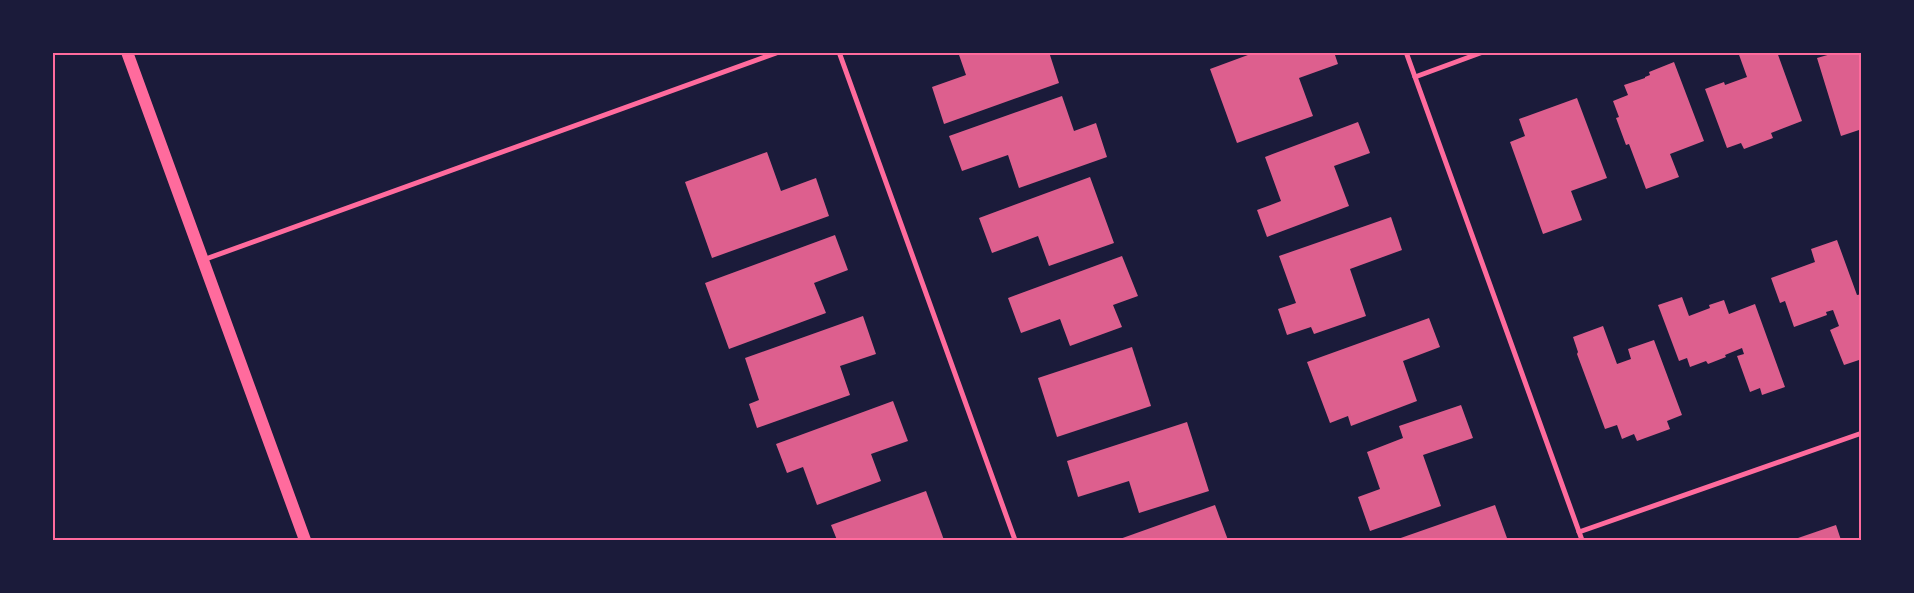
<svg xmlns="http://www.w3.org/2000/svg" width="1914" height="593" font-family="Poppins,sans-serif">
	<rect width="100%" height="100%" fill="#1b1b3a"/>
	<g fill="#dd5f8e">
		<path d="M 958,52 L 1049,52 L 1059,83 L 944,124 L 932,87 L 966,75 Z"/>
		<path d="M 1256,52 L 1334,52 L 1338,64 L 1299,78 L 1313,116 L 1237,143 L 1210,69 Z"/>
		<path d="M 1738,52 L 1777,52 L 1802,121 L 1771,133 L 1773,138 L 1744,149 L 1741,143 L 1727,148 L 1705,89 L 1724,82 L 1725,85 L 1747,77 Z"/>
		<path d="M 1842,52 L 1862,52 L 1862,129 L 1841,136 L 1817,58 L 1831,54 L 1834,55 Z"/>
		<path d="M 1674,62 L 1704,141 L 1670,154 L 1679,177 L 1646,189 L 1629,144 L 1626,145 L 1616,118 L 1619,117 L 1613,101 L 1628,95 L 1624,85 L 1645,78 L 1645,77 L 1650,75 L 1649,72 Z"/>
		<path d="M 1062,96 L 1074,131 L 1096,123 L 1107,157 L 1019,188 L 1008,155 L 962,171 L 949,136 Z"/>
		<path d="M 1577,98 L 1607,178 L 1571,191 L 1582,220 L 1543,234 L 1510,142 L 1525,136 L 1519,119 Z"/>
		<path d="M 1358,122 L 1370,153 L 1334,166 L 1349,206 L 1267,237 L 1257,210 L 1281,201 L 1265,157 Z"/>
		<path d="M 767,152 L 781,191 L 816,178 L 829,216 L 712,258 L 685,182 Z"/>
		<path d="M 1090,177 L 1114,243 L 1049,266 L 1038,236 L 992,253 L 979,218 Z"/>
		<path d="M 1391,217 L 1402,250 L 1350,269 L 1366,316 L 1314,334 L 1311,327 L 1287,335 L 1278,309 L 1296,303 L 1279,256 Z"/>
		<path d="M 835,235 L 848,270 L 814,283 L 826,313 L 729,349 L 705,283 Z"/>
		<path d="M 1837,240 L 1857,295 L 1862,294 L 1862,359 L 1844,365 L 1830,330 L 1839,326 L 1833,310 L 1826,312 L 1827,315 L 1794,327 L 1785,301 L 1780,303 L 1771,278 L 1815,262 L 1811,249 Z"/>
		<path d="M 1122,256 L 1138,296 L 1113,305 L 1122,327 L 1070,346 L 1060,319 L 1021,333 L 1008,298 Z"/>
		<path d="M 1682,297 L 1689,316 L 1710,308 L 1709,305 L 1724,300 L 1729,314 L 1755,304 L 1785,387 L 1762,395 L 1760,388 L 1750,392 L 1737,356 L 1744,354 L 1742,348 L 1725,355 L 1726,357 L 1708,364 L 1706,361 L 1690,367 L 1687,358 L 1679,361 L 1658,305 Z"/>
		<path d="M 863,316 L 876,354 L 840,366 L 850,395 L 757,428 L 749,404 L 759,400 L 745,358 Z"/>
		<path d="M 1429,318 L 1440,347 L 1403,361 L 1417,401 L 1351,426 L 1348,416 L 1330,423 L 1307,362 Z"/>
		<path d="M 1603,326 L 1617,364 L 1631,359 L 1628,349 L 1654,340 L 1682,415 L 1667,421 L 1670,429 L 1637,441 L 1634,434 L 1622,439 L 1617,425 L 1605,429 L 1577,354 L 1578,352 L 1573,337 Z"/>
		<path d="M 1132,347 L 1151,406 L 1057,437 L 1038,378 Z"/>
		<path d="M 893,401 L 908,441 L 871,454 L 881,481 L 817,505 L 803,467 L 787,473 L 776,444 Z"/>
		<path d="M 1461,405 L 1473,438 L 1423,455 L 1441,506 L 1370,531 L 1358,497 L 1380,489 L 1367,452 L 1403,438 L 1399,426 Z"/>
		<path d="M 1187,422 L 1209,491 L 1139,513 L 1129,481 L 1078,497 L 1067,461 Z"/>
		<path d="M 926,491 L 944,540 L 837,540 L 831,525 Z"/>
		<path d="M 1215,505 L 1228,540 L 1117,540 Z"/>
		<path d="M 1495,505 L 1507,538 L 1499,540 L 1395,540 Z"/>
		<path d="M 1836,525 L 1841,540 L 1799,540 L 1798,538 Z"/>
	</g>
	<g fill="none" stroke-linecap="round" stroke-linejoin="round">
		<g stroke="#ff6b9d" stroke-width="5">
			<path d="M 839,52 L 1015,540"/>
			<path d="M 1406,52 L 1582,540"/>
			<path d="M 1415,77 L 1483,52"/>
			<path d="M 203,260 L 779,52"/>
			<path d="M 1579,532 L 1862,433"/>
		</g>
		<path stroke="#ff6b9d" stroke-width="12" d="M 127,52 L 305,540"/>
	</g>
	<rect width="1914" height="593" fill="none" stroke="#1b1b3a" stroke-width="108"/>
	<rect x="54" y="54" width="1806" height="485" fill="none" stroke="#ff6b9d" stroke-width="2"/>
</svg>
